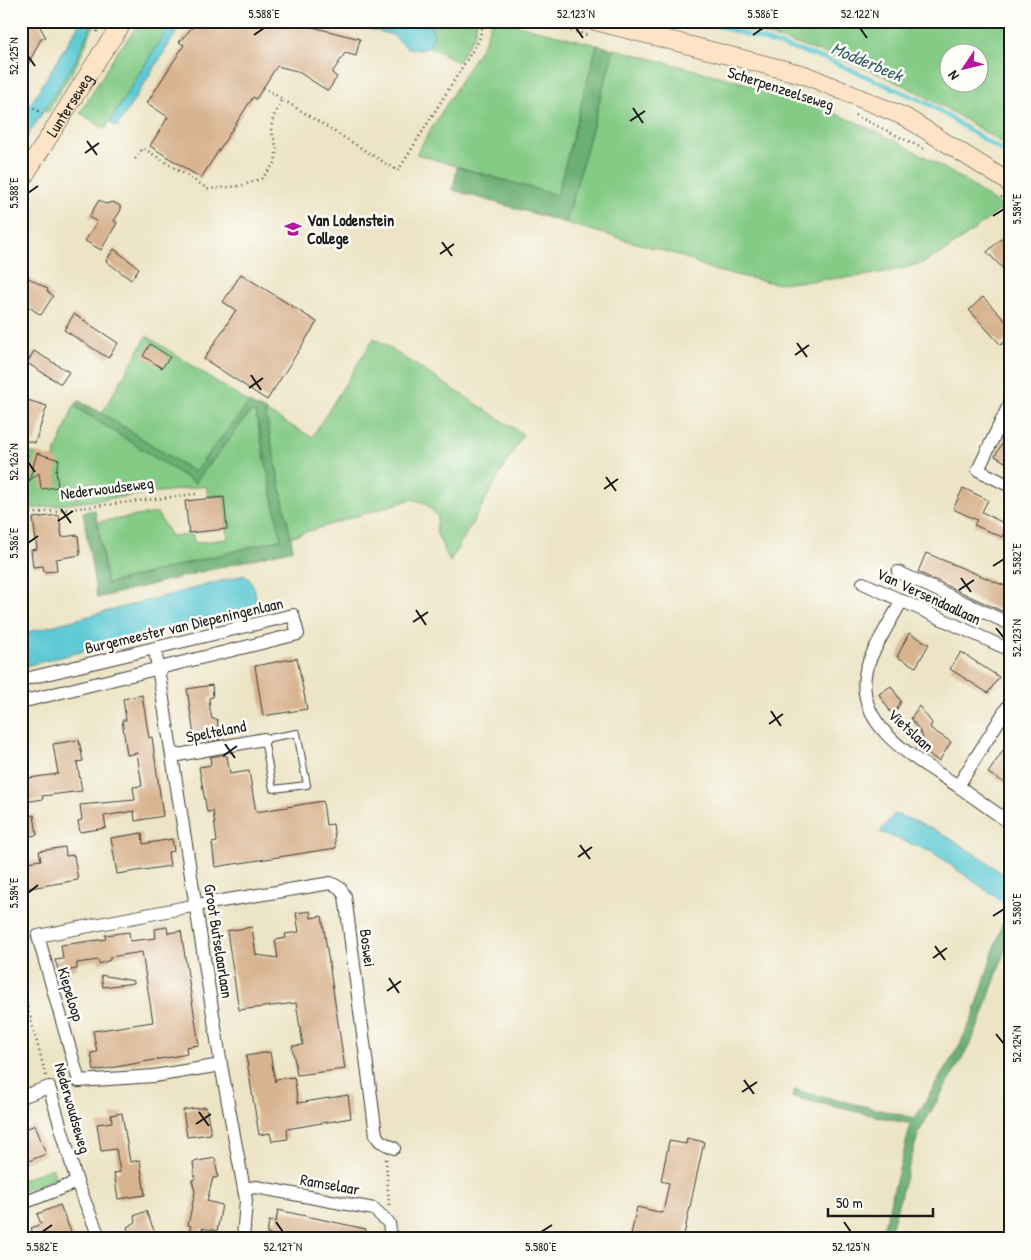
<svg xmlns="http://www.w3.org/2000/svg" width="1031" height="1260" font-family="'Patrick Hand',sans-serif">
	<rect width="100%" height="100%" fill="#fdfcf7"/>
	<filter id="ink" filterUnits="userSpaceOnUse"><feTurbulence type="fractalNoise" baseFrequency=".02" numOctaves="2"/><feDisplacementMap in="SourceGraphic" scale="10" xChannelSelector="R" yChannelSelector="G"/><feConvolveMatrix kernelMatrix="1 2 1 2 8 2 1 2 1" color-interpolation-filters="sRGB"/></filter>
	<filter id="wash" filterUnits="userSpaceOnUse"><feTurbulence type="fractalNoise" baseFrequency=".0096" numOctaves="4" result="noise"/><feDisplacementMap in="SourceGraphic" scale="20" xChannelSelector="R" yChannelSelector="G"/><feGaussianBlur stdDeviation="1.12" result="paint"/><feColorMatrix in="noise" values="0 0 0 0 0 0 0 0 0 0 0 0 0 0 0 0 0 1.4 0 .05"/><feComposite in="paint" operator="in"/></filter>
	<g filter="url(#wash)">
		<rect width="100%" height="100%" fill="#ece4c5"/>
		<g fill="#84cb86" stroke="#507451" fill-rule="evenodd">
			<path d="M 93,21 L 96,21 L 77,64 L 48,112 L 44,110 L 75,62 Z"/>
			<path d="M 141,21 L 172,21 L 105,129 L 80,113 L 116,54 Z"/>
			<path d="M 428,21 L 477,21 L 474,35 L 458,62 L 430,47 C 434,39 434,29 428,21 Z"/>
			<path d="M 491,21 L 502,21 L 597,45 L 557,196 L 416,154 L 485,41 Z"/>
			<path d="M 713,21 L 1010,21 L 1010,148 C 974,125 939,103 901,84 C 841,55 777,38 713,21 ZM 948,52 L 978,52 L 978,82 L 948,82 Z"/>
			<path d="M 614,49 C 670,64 727,77 782,94 C 861,120 937,158 1003,208 L 944,252 L 925,262 L 905,268 L 863,276 L 797,282 L 774,283 L 716,271 L 678,255 L 566,223 Z"/>
			<path d="M 147,336 L 249,403 L 194,472 L 102,413 Z"/>
			<path d="M 374,338 L 523,434 L 450,562 L 436,532 L 438,517 L 425,503 L 412,499 L 290,537 L 265,411 L 312,437 Z"/>
			<path d="M 74,406 L 195,483 L 251,411 L 256,414 L 281,539 L 107,584 L 98,522 L 157,513 L 171,536 L 193,535 L 194,543 L 228,539 L 224,496 L 208,497 L 206,486 L 21,510 L 21,450 L 53,459 Z"/>
			<path d="M 52,1168 L 56,1178 L 21,1192 L 21,1180 Z"/>
		</g>
		<g fill="#6baf73" stroke="#446648">
			<path d="M 597,45 L 614,49 L 566,223 L 453,190 L 457,167 L 557,195 Z"/>
			<path d="M 79,401 L 102,413 L 194,472 L 249,403 L 265,411 L 293,549 L 97,598 L 83,512 L 95,510 L 107,584 L 281,539 L 256,414 L 251,411 L 195,483 L 74,406 Z"/>
			<path d="M 1002,924 L 1010,929 L 1010,935 L 981,1020 L 968,1048 L 919,1132 L 888,1239 L 875,1239 L 885,1223 L 911,1124 L 792,1097 L 795,1090 L 915,1118 L 959,1046 L 973,1017 Z"/>
		</g>
		<g fill="#5cc9d4" stroke="#3c7278">
			<path d="M 81,21 L 93,21 L 75,62 L 21,146 L 21,120 Z"/>
			<path d="M 172,21 L 187,21 L 178,30 L 117,127 L 111,123 L 111,120 Z"/>
			<path d="M 338,21 L 428,21 L 434,35 L 430,47 L 421,50 L 407,48 L 393,35 Z"/>
			<path d="M 244,575 C 255,582 257,594 255,606 L 247,610 L 21,667 L 21,634 Z"/>
			<path d="M 894,814 C 938,827 973,852 1010,879 L 1010,907 L 932,852 L 880,832 Z"/>
		</g>
		<g fill="none" stroke-linecap="round" stroke-linejoin="round">
			<path stroke="#5cc9d4" stroke-width="4.5" d="M 702,21 L 826,59 L 927,103 L 1010,156"/>
		</g>
		<g id="blocks">
			<g fill="#d8b38f">
				<path d="M 21,21 L 37,21 L 46,38 L 41,39 L 21,78 Z"/>
				<path d="M 198,21 L 288,21 L 360,39 L 356,56 L 345,53 L 332,73 L 337,77 L 328,91 L 297,71 L 277,66 L 256,99 L 253,97 L 201,178 L 150,146 L 168,117 L 147,103 L 184,45 L 179,42 Z"/>
				<path d="M 99,200 L 105,204 L 113,202 L 120,206 L 121,210 L 114,221 L 117,223 L 101,250 L 85,241 L 97,222 L 89,217 Z"/>
				<path d="M 1004,236 L 1010,242 L 1010,276 L 987,252 Z"/>
				<path d="M 114,249 L 139,268 L 131,280 L 106,261 Z"/>
				<path d="M 241,274 L 317,322 L 267,400 L 204,359 L 236,310 L 223,302 Z"/>
				<path d="M 27,277 L 48,289 L 47,291 L 53,296 L 41,315 L 24,304 L 27,300 L 21,296 L 21,286 Z"/>
				<path d="M 983,297 L 1010,326 L 1010,336 L 1001,345 L 969,310 Z"/>
				<path d="M 74,314 L 118,343 L 108,358 L 64,330 Z"/>
				<path d="M 150,344 L 170,357 L 162,368 L 143,356 Z"/>
				<path d="M 34,351 L 69,372 L 61,384 L 27,363 Z"/>
				<path d="M 21,398 L 47,406 L 35,443 L 21,439 Z"/>
				<path d="M 1010,429 L 1010,465 L 995,456 Z"/>
				<path d="M 37,453 L 59,460 L 56,471 L 58,487 L 41,489 L 39,473 L 29,481 Z"/>
				<path d="M 963,488 L 988,500 L 982,512 L 1007,525 L 1002,537 L 974,525 L 977,520 L 953,509 Z"/>
				<path d="M 224,497 L 227,529 L 189,533 L 185,501 Z"/>
				<path d="M 59,515 L 62,537 L 78,535 L 80,555 L 56,559 L 57,571 L 44,572 L 43,566 L 33,567 L 31,550 L 37,549 L 33,518 Z"/>
				<path d="M 926,553 L 1010,588 L 1010,615 L 918,572 Z"/>
				<path d="M 909,633 L 929,644 L 916,667 L 897,657 Z"/>
				<path d="M 961,652 L 999,677 L 988,693 L 950,669 Z"/>
				<path d="M 297,658 L 307,709 L 263,716 L 255,666 Z"/>
				<path d="M 212,685 L 213,697 L 209,698 L 210,709 L 212,719 L 217,719 L 220,739 L 207,741 L 204,733 L 194,735 L 187,689 Z"/>
				<path d="M 891,686 L 901,701 L 893,716 L 879,694 Z"/>
				<path d="M 142,695 L 149,738 L 152,737 L 163,816 L 135,821 L 134,811 L 104,816 L 106,828 L 80,832 L 78,821 L 82,820 L 80,805 L 135,800 L 133,787 L 142,786 L 137,753 L 127,755 L 122,720 L 126,720 L 123,699 Z"/>
				<path d="M 919,706 L 932,723 L 930,728 L 951,742 L 939,761 L 916,747 L 923,737 L 911,718 Z"/>
				<path d="M 79,740 L 83,761 L 77,762 L 82,791 L 42,796 L 43,799 L 25,802 L 22,779 L 58,774 L 53,744 Z"/>
				<path d="M 1010,740 L 1010,786 L 988,773 Z"/>
				<path d="M 222,755 L 227,756 L 230,774 L 249,771 L 256,812 L 323,801 L 326,825 L 333,824 L 336,848 L 215,867 L 212,843 L 217,842 L 213,811 L 207,812 L 199,767 L 211,765 L 210,757 Z"/>
				<path d="M 34,815 L 37,835 L 25,837 L 21,818 Z"/>
				<path d="M 142,833 L 143,844 L 172,839 L 174,851 L 168,852 L 170,866 L 117,874 L 111,838 Z"/>
				<path d="M 65,847 L 66,856 L 74,855 L 78,880 L 24,889 L 21,863 L 41,860 L 39,851 Z"/>
				<path d="M 310,911 L 311,918 L 322,916 L 345,1069 L 297,1075 L 292,1046 L 303,1045 L 296,1003 L 239,1010 L 227,931 L 252,927 L 256,955 L 278,958 L 275,940 L 286,938 L 285,934 L 299,932 L 296,913 Z"/>
				<path d="M 167,927 L 168,933 L 181,931 L 199,1045 L 186,1047 L 187,1054 L 94,1071 L 91,1053 L 97,1052 L 93,1031 L 153,1022 L 142,952 L 110,957 L 110,960 L 99,964 L 98,960 L 77,963 L 77,969 L 59,972 L 55,960 L 63,959 L 61,945 L 106,939 L 105,935 L 129,932 L 130,941 L 156,938 L 155,929 Z"/>
				<path d="M 101,975 L 134,981 L 134,983 L 103,987 Z"/>
				<path d="M 270,1052 L 275,1082 L 276,1079 L 294,1077 L 298,1103 L 348,1095 L 351,1118 L 287,1129 L 288,1139 L 272,1141 L 270,1133 L 259,1135 L 246,1056 Z"/>
				<path d="M 206,1107 L 211,1134 L 187,1137 L 183,1110 Z"/>
				<path d="M 122,1113 L 130,1162 L 140,1160 L 145,1195 L 118,1199 L 114,1173 L 120,1172 L 116,1149 L 101,1151 L 97,1124 L 112,1122 L 111,1115 Z"/>
				<path d="M 35,1125 L 46,1154 L 21,1164 L 21,1131 Z"/>
				<path d="M 687,1138 L 704,1142 L 683,1239 L 630,1239 L 637,1207 L 663,1213 L 669,1183 L 661,1181 L 669,1141 L 686,1144 Z"/>
				<path d="M 215,1158 L 218,1177 L 213,1178 L 207,1201 L 222,1205 L 217,1231 L 202,1228 L 200,1235 L 189,1233 L 191,1226 L 188,1225 L 195,1192 L 192,1180 L 195,1180 L 193,1162 Z"/>
				<path d="M 60,1205 L 74,1239 L 35,1239 L 31,1228 L 41,1224 L 37,1214 Z"/>
				<path d="M 278,1210 L 366,1229 L 364,1239 L 291,1239 L 267,1234 L 269,1221 L 276,1222 Z"/>
				<path d="M 146,1211 L 156,1235 L 154,1236 L 155,1239 L 131,1239 L 127,1227 L 136,1222 L 134,1216 Z"/>
			</g>
		</g>
	</g>
	<g filter="url(#ink)">
		<use href="#blocks" fill-opacity="0" stroke="#3b3a35" stroke-width="1"/>
		<g fill="none" stroke-linecap="round" stroke-linejoin="round">
			<g stroke="#3b3a35" stroke-width="8">
				<g id="service">
					<path d="M 21,454 L 24,455"/>
					<path d="M 297,733 L 307,785 L 273,789 L 264,739 Z"/>
				</g>
			</g>
			<g stroke="#3b3a35" stroke-width="14">
				<g id="minor">
					<path d="M 1010,403 L 978,470 L 1010,486"/>
					<path d="M 898,572 L 1010,624"/>
					<path d="M 863,583 L 1010,650"/>
					<path d="M 901,602 C 892,619 870,653 866,670 C 853,727 918,760 958,786"/>
					<path d="M 155,649 L 221,1065 L 246,1200 L 243,1239"/>
					<path d="M 21,680 L 293,615 L 298,634 L 21,702"/>
					<path d="M 1010,703 L 958,786 L 1010,823"/>
					<path d="M 173,756 L 264,739"/>
					<path d="M 221,1065 L 154,1076 L 79,1081 L 38,936 L 197,905 L 331,883 L 340,888 L 345,896 L 376,1135 L 380,1141 L 394,1148"/>
					<path d="M 21,1097 L 49,1087 L 77,1182 L 100,1239"/>
					<path d="M 244,1189 L 256,1187 L 374,1209 L 389,1223 L 391,1239"/>
					<path d="M 21,1204 L 77,1182"/>
				</g>
			</g>
			<g stroke="#3b3a35" stroke-width="19">
				<g id="secondary">
					<path d="M 595,21 L 805,75 L 905,117 L 1010,183"/>
					<path id="s1" d="M 21,181 L 101,54 L 124,21"/>
				</g>
			</g>
			<g stroke="#3b3a35" stroke-width="2.5" stroke-dasharray="1 4" stroke-linecap="butt">
				<path d="M 532,21 L 587,35"/>
				<path d="M 97,32 L 100,21"/>
				<path d="M 263,87 L 282,99"/>
				<path d="M 790,89 L 829,104"/>
				<path d="M 21,100 L 45,115"/>
				<path d="M 855,115 L 924,149"/>
				<path d="M 135,159 L 143,148 L 208,189 L 241,186 L 261,179 L 275,163 L 277,149 L 271,129 L 273,118 L 282,99 L 398,171 L 479,40 L 484,21"/>
				<path d="M 1001,197 L 1010,203"/>
				<path d="M 21,200 L 24,195"/>
				<path d="M 21,515 L 196,494"/>
				<path d="M 21,983 L 46,1076"/>
				<path d="M 386,1159 L 389,1205"/>
			</g>
			<use href="#service" stroke="#fff" stroke-width="6"/>
			<use href="#minor" stroke="#fff" stroke-width="12"/>
			<use href="#secondary" stroke="#fee4c6" stroke-width="18"/>
		</g>
	</g>
	<path fill="none" stroke="#1c1c1c" stroke-width="2" d="M 576,28 L 583,38M 860,28 L 867,38M 254,35 L 264,28M 753,35 L 763,28M 28,56 L 35,66M 633,108 L 643,123M 630,121 L 645,111M 87,141 L 97,155M 85,153 L 99,143M 28,193 L 38,186M 993,216 L 1004,209M 442,242 L 452,256M 440,254 L 454,244M 797,343 L 807,357M 795,355 L 809,345M 251,375 L 261,390M 249,388 L 263,378M 28,462 L 35,472M 606,477 L 616,491M 604,489 L 618,479M 61,509 L 71,523M 58,521 L 73,511M 28,543 L 38,536M 993,566 L 1004,559M 961,578 L 971,592M 959,590 L 974,580M 416,610 L 426,625M 413,622 L 428,612M 996,628 L 1004,638M 771,711 L 781,726M 769,724 L 783,714M 225,744 L 235,758M 223,756 L 237,746M 580,845 L 590,859M 578,857 L 592,847M 28,893 L 38,885M 993,916 L 1004,909M 935,946 L 945,960M 933,958 L 947,948M 389,978 L 399,993M 387,991 L 401,981M 996,1034 L 1004,1044M 744,1080 L 754,1094M 742,1092 L 757,1082M 199,1112 L 209,1126M 196,1124 L 211,1114M 276,1222 L 283,1232M 844,1222 L 851,1232M 42,1232 L 52,1225M 541,1232 L 552,1225"/>
	<defs>
		<g id="school-bare" transform="scale(1.35)"><path d="M0-5L7-2L0 1L-7-2ZM-4 1L0 2.5L4 1V4Q0 6-4 4Z" fill="#b5179e" stroke="#fdfcf7" stroke-width="2.5" paint-order="stroke"/></g>
	</defs>
	<g fill-rule="evenodd">
		<use href="#school-bare" x="293" y="229"/>
	</g>
	<g text-anchor="middle" stroke-width="5" stroke-linejoin="round" paint-order="stroke">
		<g font-size="16" fill="#1c1c1c" stroke="#fdfcf7">
			<text transform="translate(781 88) rotate(18)" y="6">Scherpenzeelseweg</text>
			<text dy="6" stroke="none"><textPath href="#s1" startOffset="90">Lunterseweg</textPath></text>
			<text transform="translate(107 488) rotate(-7)" y="6">Nederwoudseweg</text>
			<text transform="translate(929 596) rotate(25)" y="6">Van Versendaallaan</text>
			<text transform="translate(184 625) rotate(-13)" y="6">Burgemeester van Diepeningenlaan</text>
			<text transform="translate(911 730) rotate(42)" y="6">Vietslaan</text>
			<text transform="translate(216 731) rotate(-11)" y="6">Spelteland</text>
			<text transform="translate(219 941) rotate(81)" y="6">Groot Butselaarlaan</text>
			<text transform="translate(368 948) rotate(83)" y="6">Boswei</text>
			<text transform="translate(71 994) rotate(73)" y="6">Kiepeloop</text>
			<text transform="translate(73 1108) rotate(74)" y="6">Nederwoudseweg</text>
			<text transform="translate(330 1184) rotate(10)" y="6">Ramselaar</text>
		</g>
		<g font-size="16" font-weight="bold" fill="#1c1c1c" stroke="#fdfcf7" text-anchor="start">
			<text x="307" y="226">Van Lodenstein<tspan x="307" dy="18">College</tspan></text>
		</g>
		<g font-size="18" font-style="italic" fill="#366166" stroke="#fdfcf7">
			<text transform="translate(867 62) rotate(23)" y="6">Modderbeek</text>
		</g>
	</g>
	<rect width="1031" height="1260" fill="none" stroke="#fdfcf7" stroke-width="55"/>
	<g transform="translate(964 68) rotate(235)"><circle r="24" fill="#fdfcf7" stroke="#a3a29f"/>
	<path d="M0-4L9 19L0 12L-9 19Z" fill="#b5179e"/>
	<text y="-8" font-size="14" font-weight="bold" text-anchor="middle" fill="#1c1c1c">N</text>
	</g>
	<path d="M828 1208v8h105v-8" fill="none" stroke="#1c1c1c" stroke-width="2.5"/>
	<text x="836" y="1208" font-size="15" fill="#1c1c1c" stroke="#fdfcf7" stroke-width="4" paint-order="stroke">50 m</text>
	<rect x="28" y="28" width="976" height="1204" fill="none" stroke="#1c1c1c" stroke-width="2"/>
	<g font-size="12" text-anchor="middle" fill="#1c1c1c">
		<text x="264" y="18">5.588°E</text>
		<text x="576" y="18">52.123°N</text>
		<text x="763" y="18">5.586°E</text>
		<text x="860" y="18">52.122°N</text>
		<text transform="translate(14 56) rotate(-90)" y="4">52.125°N</text>
		<text transform="translate(14 193) rotate(-90)" y="4">5.588°E</text>
		<text transform="translate(1017 209) rotate(-90)" y="4">5.584°E</text>
		<text transform="translate(14 462) rotate(-90)" y="4">52.126°N</text>
		<text transform="translate(14 543) rotate(-90)" y="4">5.586°E</text>
		<text transform="translate(1017 559) rotate(-90)" y="4">5.582°E</text>
		<text transform="translate(1017 638) rotate(-90)" y="4">52.123°N</text>
		<text transform="translate(14 893) rotate(-90)" y="4">5.584°E</text>
		<text transform="translate(1017 909) rotate(-90)" y="4">5.580°E</text>
		<text transform="translate(1017 1044) rotate(-90)" y="4">52.124°N</text>
		<text x="42" y="1251">5.582°E</text>
		<text x="283" y="1251">52.127°N</text>
		<text x="541" y="1251">5.580°E</text>
		<text x="851" y="1251">52.125°N</text>
	</g>
</svg>
